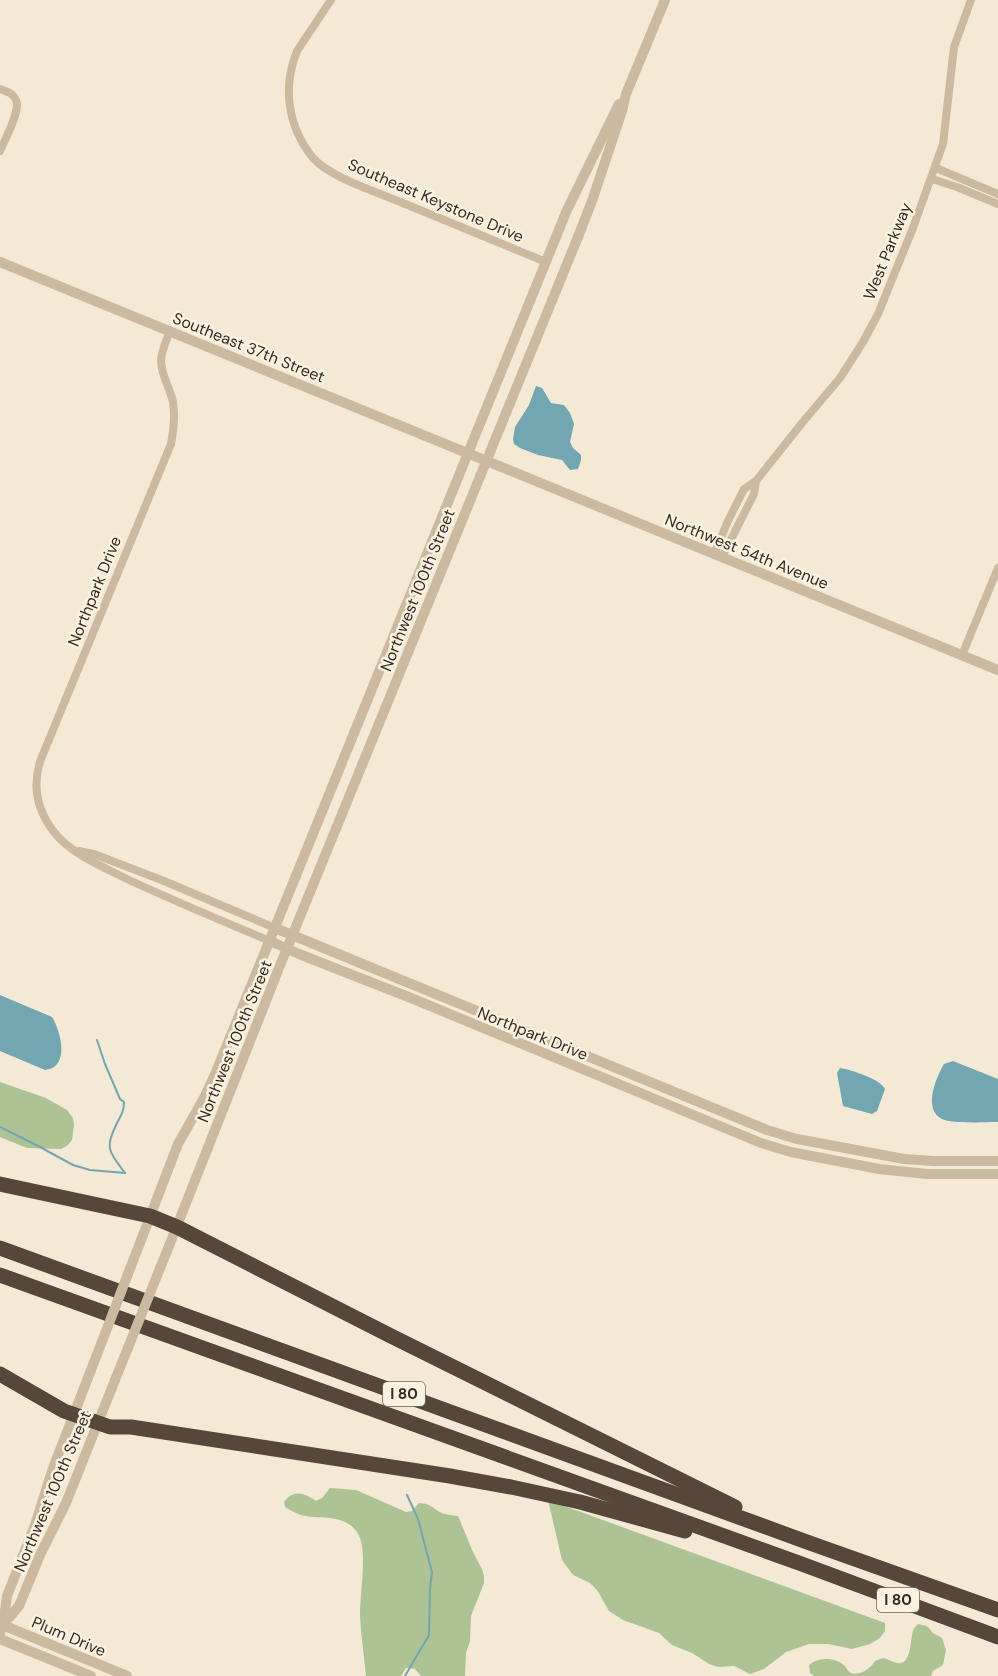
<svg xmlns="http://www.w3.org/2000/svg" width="998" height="1676" font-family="'DM Sans',sans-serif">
	<rect width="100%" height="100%" fill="#f3e9d5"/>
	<g fill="#adc394">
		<path d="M 0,1082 L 46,1098 L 67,1110 L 73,1118 L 74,1125 L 72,1140 L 68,1145 L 61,1149 L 27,1148 L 0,1137 Z"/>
		<path d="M 330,1488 L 356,1490 L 406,1512 L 412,1511 L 419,1503 C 432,1504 432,1508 442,1513 C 446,1515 453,1515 458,1516 L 473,1552 L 482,1569 L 484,1576 L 484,1583 L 471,1616 L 470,1641 L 466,1653 L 465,1676 L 421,1676 L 415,1669 L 406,1668 L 401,1676 L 366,1676 C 364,1656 361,1636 360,1616 C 360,1592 366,1563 361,1541 C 359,1533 354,1527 347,1523 C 326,1512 309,1524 285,1507 L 284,1502 C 294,1489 304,1493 316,1501 L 322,1498 Z"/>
		<path d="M 548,1500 L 885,1623 L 885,1631 L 880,1638 L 870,1644 L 852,1649 L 828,1644 L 809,1644 L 786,1652 L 764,1669 L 750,1674 L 734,1666 L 718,1667 L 709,1664 L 692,1653 L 672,1645 L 659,1633 L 623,1620 L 609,1611 L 597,1590 L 590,1583 L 573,1575 L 562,1560 Z"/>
		<path d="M 918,1624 L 927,1626 L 933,1633 L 942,1638 L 946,1650 L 943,1665 L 933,1671 L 931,1676 L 814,1676 L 810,1673 L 809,1665 C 819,1657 835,1657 845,1666 C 847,1669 848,1672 851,1673 C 861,1676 871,1668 875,1661 L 883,1658 C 888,1659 892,1662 897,1663 C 912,1666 910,1639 913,1631 C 914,1628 915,1627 918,1624 Z"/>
	</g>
	<g fill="#72a7b2">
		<path d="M 536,386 L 542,388 L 551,403 L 564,405 L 570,413 L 574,424 L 570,442 L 573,448 L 581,455 L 581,460 L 578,469 L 570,470 L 562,460 L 538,455 L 520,448 L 514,444 L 513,439 L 515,427 L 529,405 Z"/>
		<path d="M 0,995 L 52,1017 C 59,1028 68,1057 54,1067 C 51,1069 48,1069 45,1070 L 0,1051 Z"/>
		<path d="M 953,1061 L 998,1079 L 998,1122 C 985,1122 952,1124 942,1119 C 922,1109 937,1076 944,1064 Z"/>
		<path d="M 840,1068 C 852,1070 880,1079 885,1089 L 877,1111 L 872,1114 L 843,1106 L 837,1073 Z"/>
	</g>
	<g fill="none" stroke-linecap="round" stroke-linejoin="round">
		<g stroke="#72a7b2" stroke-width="2">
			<path d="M 97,1040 L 105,1064 L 120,1099 L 124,1102 C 124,1110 122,1114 118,1121 C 105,1148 107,1149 125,1173"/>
			<path d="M 0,1127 L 40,1147 L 73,1165 L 90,1170 L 125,1173"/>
			<path d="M 405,1676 L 429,1635 L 430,1588 L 432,1572 L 418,1519 L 407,1495"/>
		</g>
		<g stroke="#cbbaa0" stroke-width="8">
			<path d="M 331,0 L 297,51 C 282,88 288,127 313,158 C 330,177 374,191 398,201 C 447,221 497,242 546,262"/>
			<path d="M 0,89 C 6,91 13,93 16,100 C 21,111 5,139 0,151"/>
			<path d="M 936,168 L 998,194"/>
			<path d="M 932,179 L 957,187 L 998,204"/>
			<path d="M 170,331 C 166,341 161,351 161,362 C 162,377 170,388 173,402 C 175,416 174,430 171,444 L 41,759 C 32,785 37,810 54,832 C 70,853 103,867 127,879 C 174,901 222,921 270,941"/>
			<path d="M 714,554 L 728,521 L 744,489 L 756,481 L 802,423 L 840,378 L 863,342 L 878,314 L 913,228 L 943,144 L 954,47 L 971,0"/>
			<path d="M 722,557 L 754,494 L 756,481"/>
			<path d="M 962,655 L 998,568"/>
			<path d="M 79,851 L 94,854 L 164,881 L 275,928"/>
		</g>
		<g stroke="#cbbaa0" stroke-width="10">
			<path d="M 0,262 L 998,670"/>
			<path d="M 275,928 L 767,1130 L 797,1139 L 904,1159 L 933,1161 L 998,1161"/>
			<path d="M 270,941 L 299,954 L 411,998 L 761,1143 L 791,1152 L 879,1169 L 927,1174 L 998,1174"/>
			<path d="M 143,1235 L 178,1144 L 204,1098 L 216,1072 L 567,210 L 619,104"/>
			<path d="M 169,1246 L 279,968 L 578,237 L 592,201 L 622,111 L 626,94 L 665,0"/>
			<path d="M 0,1624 L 127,1676"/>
			<path d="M 3,1625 L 19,1606 L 40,1555 L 66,1503 L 115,1380"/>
			<path d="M 0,1633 L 3,1625 L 7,1596 L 35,1525 L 53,1468 L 91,1370"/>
			<path d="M 0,1639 L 91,1676"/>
		</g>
		<g stroke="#56473a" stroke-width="15">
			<path d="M 0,1184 L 150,1216 L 177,1227 L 391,1336 L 735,1507"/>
			<path d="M 0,1248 L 807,1542 L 998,1610"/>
			<path d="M 0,1275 L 799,1563 L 998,1637"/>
			<path d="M 0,1374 L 64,1411 L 110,1427 L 131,1427 L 450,1476 L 511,1487 L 580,1502 L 685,1531"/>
		</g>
		<g stroke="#cbbaa0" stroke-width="10">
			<path d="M 91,1370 L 143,1235"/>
			<path d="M 115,1380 L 169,1246"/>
		</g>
	</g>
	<g text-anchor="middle" stroke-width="5" stroke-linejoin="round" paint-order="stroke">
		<g fill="#faf2e1" stroke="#70675d" stroke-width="1.5">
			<rect x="383" y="1382" width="42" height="24" rx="4.5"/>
			<rect x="877" y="1588" width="42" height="24" rx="4.5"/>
		</g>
		<g font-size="15" font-weight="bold" fill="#352b24">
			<text x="404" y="1399">I 80</text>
			<text x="898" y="1605">I 80</text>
		</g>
		<g font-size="16" fill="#352b24" stroke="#faf2e1">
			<text transform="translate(436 200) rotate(23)" y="6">Southeast Keystone Drive</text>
			<text transform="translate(887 251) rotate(-68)" y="6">West Parkway</text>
			<text transform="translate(249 347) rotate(22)" y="6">Southeast 37th Street</text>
			<text transform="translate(747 551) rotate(22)" y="6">Northwest 54th Avenue</text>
			<text transform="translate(417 590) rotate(-68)" y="6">Northwest 100th Street</text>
			<text transform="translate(94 591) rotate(-68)" y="6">Northpark Drive</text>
			<text transform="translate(533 1033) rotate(22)" y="6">Northpark Drive</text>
			<text transform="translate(234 1041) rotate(-68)" y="6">Northwest 100th Street</text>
			<text transform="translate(52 1491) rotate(-67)" y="6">Northwest 100th Street</text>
			<text transform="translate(69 1636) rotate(23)" y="6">Plum Drive</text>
		</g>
	</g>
</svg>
